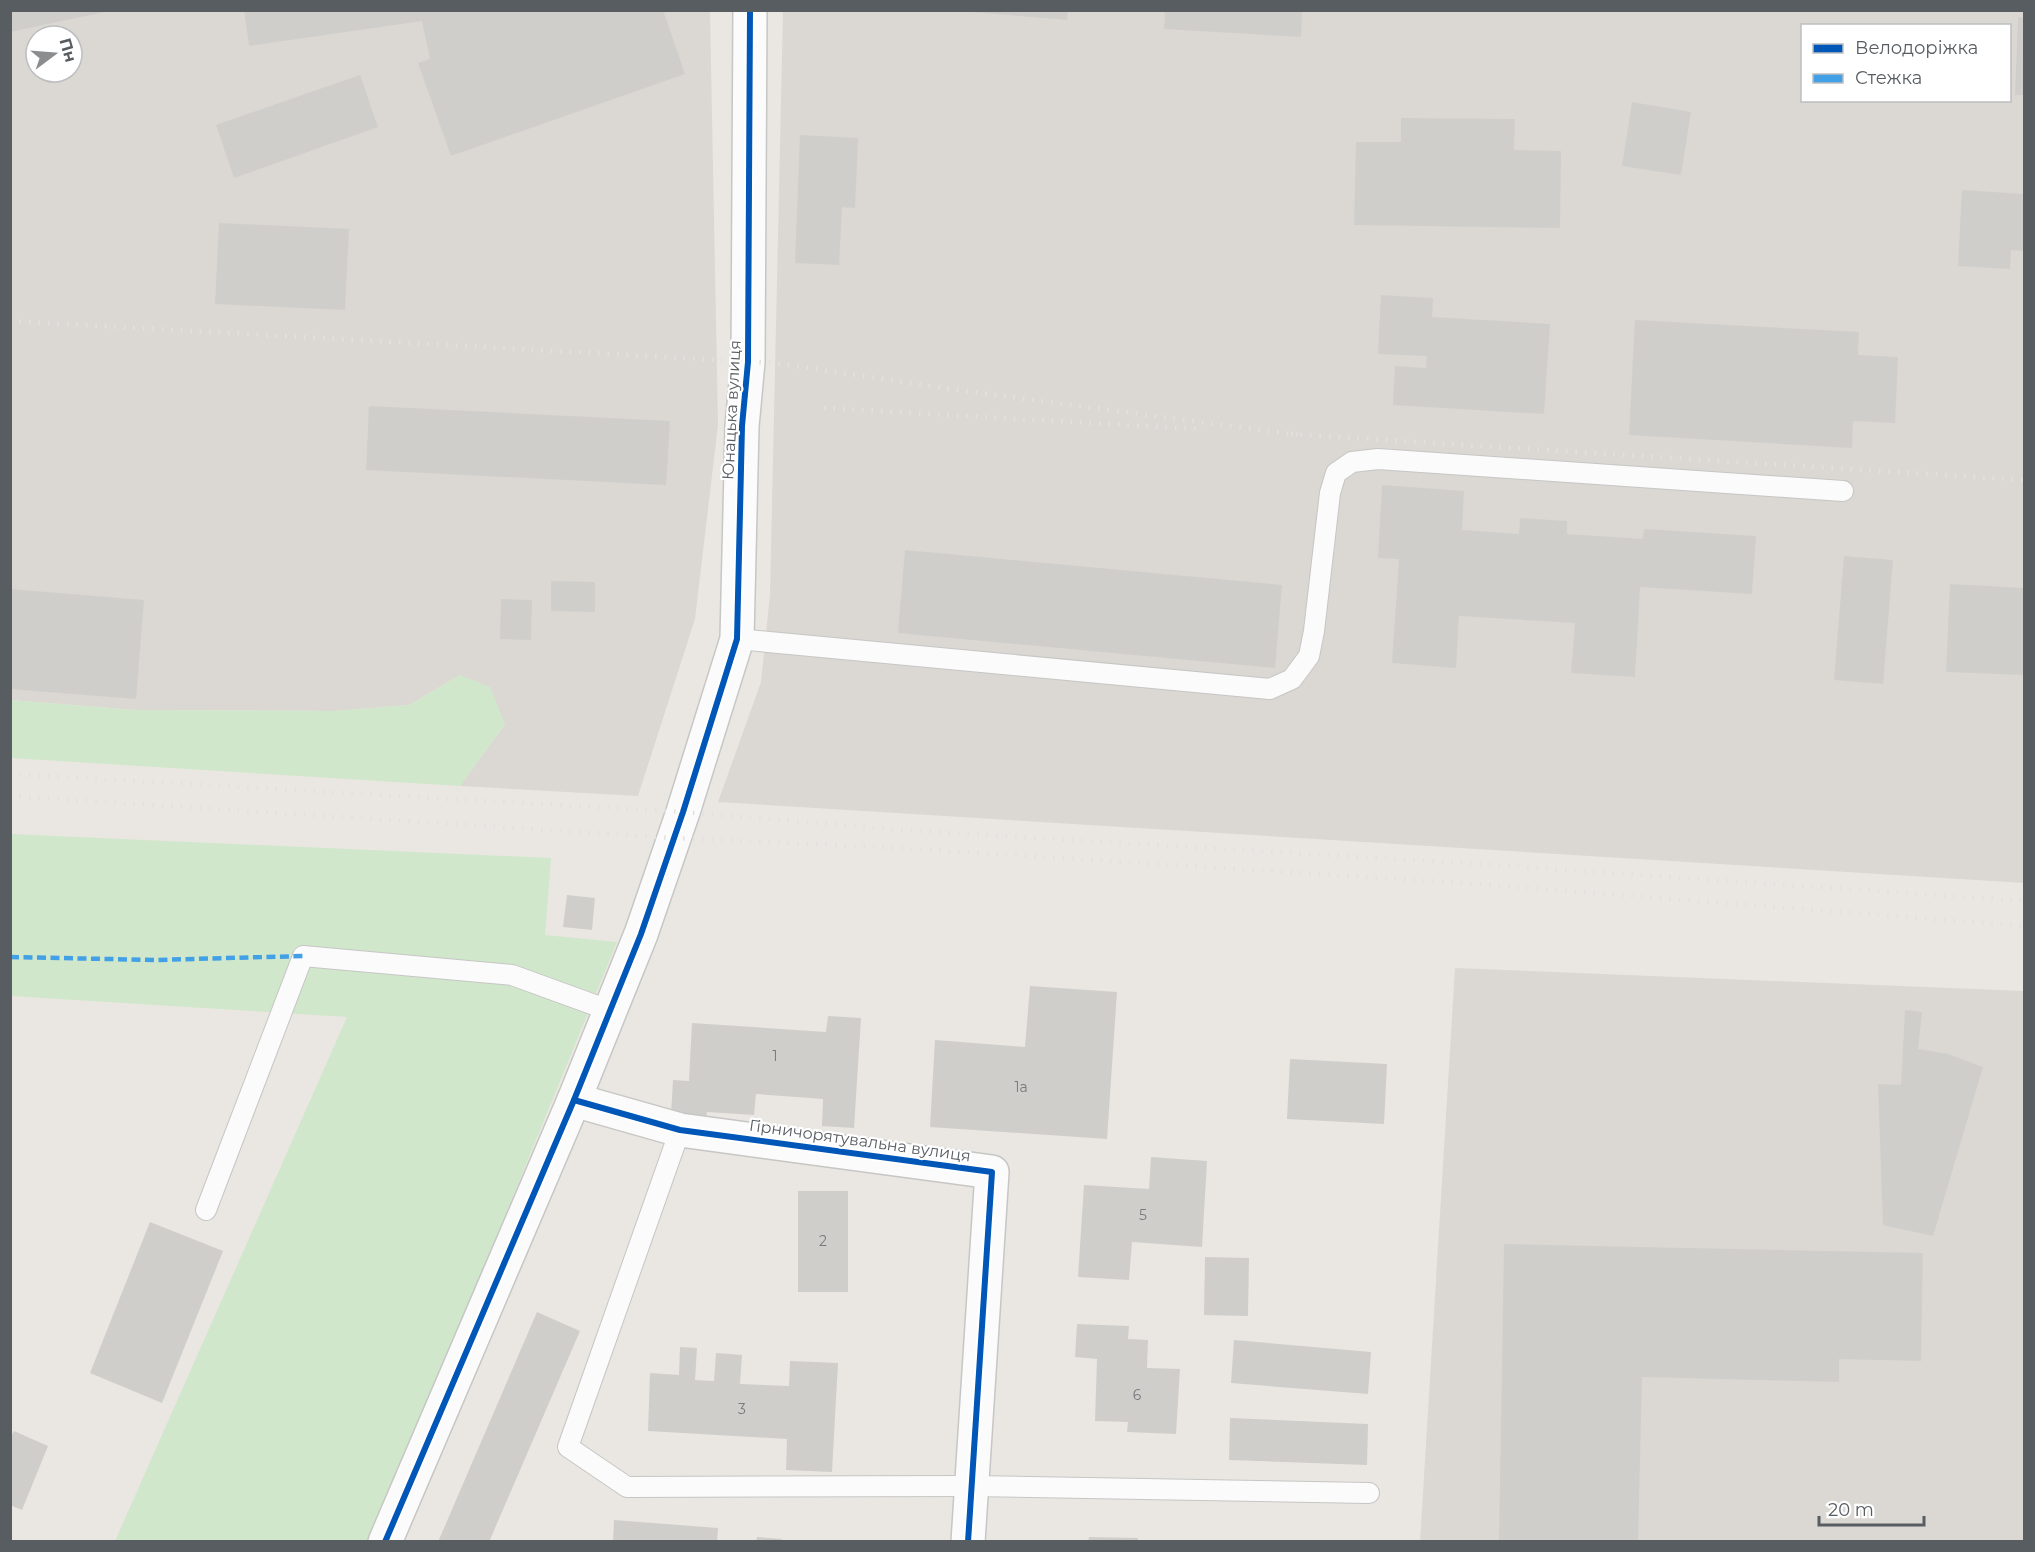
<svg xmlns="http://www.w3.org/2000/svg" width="2035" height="1552" font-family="Montserrat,sans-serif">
	<rect width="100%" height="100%" fill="#eae7e2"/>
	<g fill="#dbd8d3" fill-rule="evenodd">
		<path d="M 10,11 L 710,11 L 718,425 L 695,619 L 638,796 L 460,786 L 505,724 L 460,675 L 409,705 L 334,711 L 136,710 L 11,700 ZM 36,36 L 72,36 L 72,72 L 36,72 Z"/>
		<path d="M 783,11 L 2024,11 L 2024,883 L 718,802 L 761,682 L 770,594 ZM 1802,26 L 2010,26 L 2010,100 L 1802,100 Z"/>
		<path d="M 1455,968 L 2024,991 L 2024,1541 L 1420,1542 Z"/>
	</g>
	<g fill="#d1e7cb">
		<path d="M 460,675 L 490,687 L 505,724 L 460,786 L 11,758 L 11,700 L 136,710 L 334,711 L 409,705 Z"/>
		<path d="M 11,834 L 551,858 L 545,935 L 617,942 L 372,1541 L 115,1541 L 347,1017 L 11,996 Z"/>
	</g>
	<g fill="#d0cecb">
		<path d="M 10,10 L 105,10 L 105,12 L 10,32 Z"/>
		<path d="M 244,10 L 663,10 L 685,74 L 451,156 L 418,63 L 430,59 L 422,21 L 249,46 Z"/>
		<path d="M 972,10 L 1068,10 L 1067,20 L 972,12 Z"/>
		<path d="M 1165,10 L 1302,10 L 1301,37 L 1164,29 Z"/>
		<path d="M 2018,17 L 2024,18 L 2024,95 L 2015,95 Z"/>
		<path d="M 360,75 L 378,127 L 234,178 L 216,125 Z"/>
		<path d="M 1632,102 L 1691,112 L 1681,175 L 1622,166 Z"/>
		<path d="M 1401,118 L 1515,119 L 1514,150 L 1561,151 L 1560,228 L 1354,225 L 1356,142 L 1401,142 Z"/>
		<path d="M 800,135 L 858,138 L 855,208 L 842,207 L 839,265 L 795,263 Z"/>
		<path d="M 1962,190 L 2024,194 L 2024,251 L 2011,250 L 2010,269 L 1958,266 Z"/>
		<path d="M 219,223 L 349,229 L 345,310 L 215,304 Z"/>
		<path d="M 1381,295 L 1433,298 L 1432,317 L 1550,324 L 1544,414 L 1393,405 L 1395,366 L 1426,368 L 1427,356 L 1378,354 Z"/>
		<path d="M 1635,320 L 1859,332 L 1858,355 L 1898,357 L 1895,423 L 1853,421 L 1852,448 L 1629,435 Z"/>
		<path d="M 369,406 L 670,421 L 666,485 L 366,470 Z"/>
		<path d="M 1382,485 L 1464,491 L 1462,530 L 1519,534 L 1520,518 L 1567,521 L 1567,534 L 1643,539 L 1644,529 L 1756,536 L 1752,594 L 1640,587 L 1635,677 L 1571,673 L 1575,623 L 1459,616 L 1456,668 L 1392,663 L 1399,559 L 1378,558 Z"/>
		<path d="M 905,550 L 1282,585 L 1275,668 L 898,633 Z"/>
		<path d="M 1844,556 L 1893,560 L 1883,684 L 1834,680 Z"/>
		<path d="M 551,581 L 595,582 L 595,612 L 551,611 Z"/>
		<path d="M 1950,584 L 2024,588 L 2024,675 L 1946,672 Z"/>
		<path d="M 10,589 L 144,600 L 136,699 L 10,689 Z"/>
		<path d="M 501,599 L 532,600 L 531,640 L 500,639 Z"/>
		<path d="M 567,895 L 595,898 L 592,930 L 563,927 Z"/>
		<path d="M 1030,986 L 1117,992 L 1107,1139 L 930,1127 L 935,1040 L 1025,1047 Z"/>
		<path d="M 1905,1010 L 1922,1012 L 1918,1049 L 1948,1054 L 1983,1067 L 1933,1236 L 1883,1225 L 1878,1084 L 1901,1085 Z"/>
		<path d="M 828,1016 L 861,1018 L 854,1128 L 822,1126 L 823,1099 L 756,1094 L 754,1115 L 707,1112 L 706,1118 L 671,1115 L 673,1080 L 689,1081 L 692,1023 L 826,1032 Z"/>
		<path d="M 1290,1059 L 1387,1064 L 1384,1124 L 1287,1119 Z"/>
		<path d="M 1151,1157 L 1207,1161 L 1202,1247 L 1132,1242 L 1129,1280 L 1078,1277 L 1084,1185 L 1149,1189 Z"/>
		<rect x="798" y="1191" width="50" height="101"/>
		<path d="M 150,1222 L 223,1251 L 162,1403 L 90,1373 Z"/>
		<path d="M 1504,1244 L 1923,1253 L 1921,1361 L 1839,1359 L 1839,1382 L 1642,1377 L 1638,1542 L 1499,1542 Z"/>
		<path d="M 1205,1257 L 1249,1258 L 1248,1316 L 1204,1315 Z"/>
		<path d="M 537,1312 L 580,1331 L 489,1542 L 438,1542 Z"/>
		<path d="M 1077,1324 L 1129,1326 L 1128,1339 L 1148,1340 L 1147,1368 L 1180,1369 L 1176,1434 L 1127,1432 L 1128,1422 L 1095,1421 L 1097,1359 L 1075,1357 Z"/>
		<path d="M 1234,1340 L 1371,1352 L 1368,1394 L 1231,1383 Z"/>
		<path d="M 680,1347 L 697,1348 L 695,1380 L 714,1381 L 716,1353 L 742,1355 L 740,1384 L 789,1386 L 790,1361 L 838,1363 L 832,1472 L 786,1470 L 787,1439 L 648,1431 L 650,1373 L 679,1375 Z"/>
		<path d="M 1230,1418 L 1368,1424 L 1367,1465 L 1229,1460 Z"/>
		<path d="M 14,1431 L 48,1446 L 22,1510 L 10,1505 L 10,1439 Z"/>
		<path d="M 614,1520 L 718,1528 L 717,1542 L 613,1542 Z"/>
		<path d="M 757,1537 L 782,1539 L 782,1542 L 756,1542 Z"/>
		<path d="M 1089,1537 L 1138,1538 L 1138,1542 L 1088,1542 Z"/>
	</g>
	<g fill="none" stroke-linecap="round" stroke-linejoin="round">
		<g stroke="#c6c6c5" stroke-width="22">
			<g id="lane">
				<path d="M 737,639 L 1270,689 L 1292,679 L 1309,656 L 1314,631 L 1330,493 L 1336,473 L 1352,462 L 1378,459 L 1843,491"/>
				<path d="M 680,1130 L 568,1447 L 627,1487 L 972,1486 L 1369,1493"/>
				<path d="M 206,1210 L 303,956 L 512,975 L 611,1011"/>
			</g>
		</g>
		<g stroke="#c6c6c5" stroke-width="36">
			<g id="street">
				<path d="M 574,1100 L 680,1130 L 992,1172 L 968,1542"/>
				<path d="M 385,1542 L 574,1100 L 641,934 L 683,812 L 737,639 L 742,426 L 748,362 L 750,10"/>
			</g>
		</g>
		<use href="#lane" stroke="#fcfbfb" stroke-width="20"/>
		<use href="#street" stroke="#fcfbfb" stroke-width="33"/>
		<g stroke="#e2e1e1" stroke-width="4.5" stroke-dasharray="1.5 8" stroke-linecap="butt">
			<path d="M 10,321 L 775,363 L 951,389 L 1299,435"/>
			<path d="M 824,408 L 1198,429"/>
			<path d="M 1291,434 L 2024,480"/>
			<path d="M 10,774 L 683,812 L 902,830 L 1463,863 L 2024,901"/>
			<path d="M 10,796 L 674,838 L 898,848 L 1462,883 L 2024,926"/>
		</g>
		<path stroke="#42a1e6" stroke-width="4.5" stroke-dasharray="9 4.5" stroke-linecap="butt" d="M 10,957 L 157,960 L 303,956"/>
		<g stroke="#fff" stroke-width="10">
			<g id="cycleway">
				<path d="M 574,1100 L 680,1130 L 992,1172 L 968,1542"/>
				<path d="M 385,1542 L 574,1100 L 641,934 L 683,812 L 737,639 L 742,426 L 748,362 L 750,10"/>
			</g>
		</g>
		<use href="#cycleway" stroke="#0057b8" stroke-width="6"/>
	</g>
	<g text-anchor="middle" stroke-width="4.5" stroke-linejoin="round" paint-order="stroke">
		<g font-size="14" fill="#777a7d">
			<text x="775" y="1061">1</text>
			<text x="1021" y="1092">1а</text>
			<text x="1143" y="1220">5</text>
			<text x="823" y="1246">2</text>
			<text x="1137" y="1400">6</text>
			<text x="742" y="1414">3</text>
		</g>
		<g font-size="16" fill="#585d62" stroke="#fff">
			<text transform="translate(731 410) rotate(-87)" y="6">Юнацька вулиця</text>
			<text transform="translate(860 1140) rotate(8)" y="6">Гірничорятувальна вулиця</text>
		</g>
	</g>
	<rect width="2035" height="1552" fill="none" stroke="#585d62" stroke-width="24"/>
	<rect x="1801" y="24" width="210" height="78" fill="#ffffff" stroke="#bcbec0" stroke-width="1.5"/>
	<rect x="1813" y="44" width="30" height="9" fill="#0057b8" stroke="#bcbec0" stroke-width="1.5"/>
	<text x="1855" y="54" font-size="18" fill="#585d62">Велодоріжка</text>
	<rect x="1813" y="74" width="30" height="9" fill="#42a1e6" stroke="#bcbec0" stroke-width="1.5"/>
	<text x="1855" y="84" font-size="18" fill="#585d62">Стежка</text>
	<g transform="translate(54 54) rotate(74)"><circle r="28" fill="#ffffff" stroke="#bcbec0" stroke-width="1.5"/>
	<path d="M0-4.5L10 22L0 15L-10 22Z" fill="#8b8d8f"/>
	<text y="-9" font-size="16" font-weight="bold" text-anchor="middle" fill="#585d62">Пн</text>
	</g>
	<path d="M1819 1516v9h105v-9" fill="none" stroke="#585d62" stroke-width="3"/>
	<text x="1828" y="1516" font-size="18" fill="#585d62" stroke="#ffffff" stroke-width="4.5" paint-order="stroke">20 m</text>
</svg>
